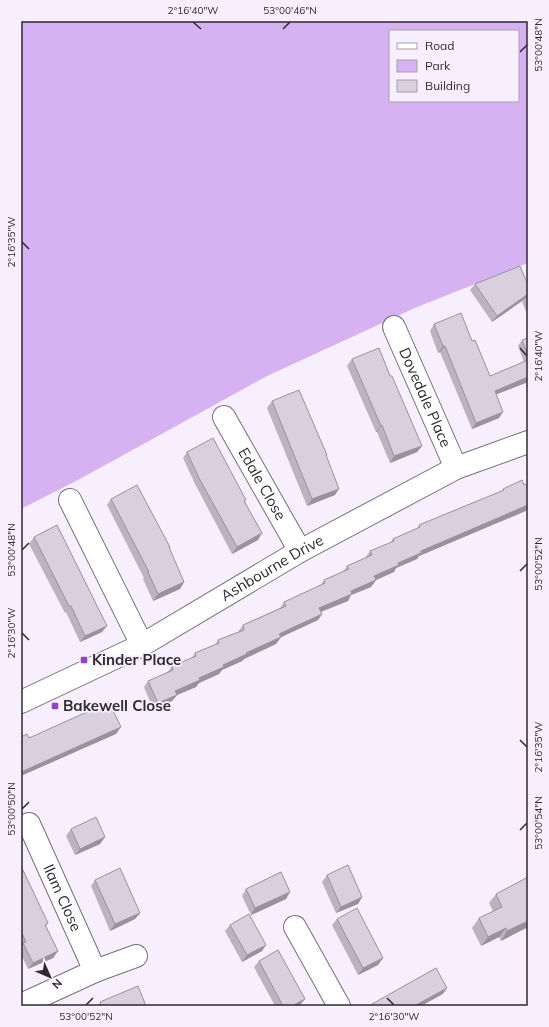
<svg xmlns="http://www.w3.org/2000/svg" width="549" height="1027" font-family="Mulish,sans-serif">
	<rect width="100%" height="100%" fill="#f7effe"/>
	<path fill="#d6b2f2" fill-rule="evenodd" d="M 21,21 L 528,21 L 528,263 L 417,307 L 267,376 L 78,480 L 21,509 ZM 390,31 L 518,31 L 518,101 L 390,101 Z"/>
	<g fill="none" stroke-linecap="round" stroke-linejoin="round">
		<g stroke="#756e7b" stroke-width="24">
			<g id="minor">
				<path id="s1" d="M 394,327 L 456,468"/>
				<path id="s2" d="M 224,417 L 300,551"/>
				<path d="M 70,500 L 142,645"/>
				<path id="s3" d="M 21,702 L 142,645 L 300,551 L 456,468 L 528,442"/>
				<path id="s4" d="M 29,824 L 95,971"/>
				<path d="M 295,927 L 339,1006"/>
				<path d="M 21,1005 L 95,971 L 136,956"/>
			</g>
		</g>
		<use href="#minor" stroke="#fff" stroke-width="22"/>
	</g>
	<g fill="#bab3c0">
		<path d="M 475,284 L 528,296 L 528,316 L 522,302 L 525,299 L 492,322 L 470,290 Z"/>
		<path d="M 434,324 L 472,341 L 490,376 L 524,362 L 518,346 L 522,340 L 528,338 L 528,383 L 528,382 L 496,394 L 499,418 L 472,429 L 440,352 L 438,353 L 430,331 Z"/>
		<path d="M 352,359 L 390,376 L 422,446 L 417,452 L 390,463 L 377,432 L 376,432 L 347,366 Z"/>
		<path d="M 272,401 L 327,455 L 326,456 L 335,495 L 307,506 L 267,408 Z"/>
		<path d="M 187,452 L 246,500 L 245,501 L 258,540 L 232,554 L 195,484 L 183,458 Z"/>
		<path d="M 528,483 L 528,510 L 419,556 L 417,559 L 396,568 L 394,572 L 376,580 L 371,587 L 351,595 L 348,601 L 321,612 L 322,614 L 318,620 L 281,637 L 276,644 L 244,659 L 242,661 L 222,670 L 219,674 L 199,683 L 196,687 L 177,695 L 172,701 L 153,709 L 144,687 L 148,681 L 167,673 L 172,666 L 192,658 L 195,653 L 215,645 L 218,640 L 238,632 L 243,625 L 280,608 L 284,602 L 320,586 L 324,580 L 343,572 L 347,566 L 365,558 L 370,551 L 390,543 L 393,539 L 417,529 L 419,525 L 502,491 L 503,489 L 524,485 Z"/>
		<path d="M 111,499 L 170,547 L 169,548 L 184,582 L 180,589 L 153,601 L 143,579 L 144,578 L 107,505 Z"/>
		<path d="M 34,537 L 102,632 L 80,642 L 66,612 L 65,613 L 29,544 Z"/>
		<path d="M 71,829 L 105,837 L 100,844 L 75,855 L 66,836 Z"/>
		<path d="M 21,866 L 48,923 L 46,926 L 58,951 L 53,958 L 28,969 L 21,954 Z"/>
		<path d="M 327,875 L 362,897 L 358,904 L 336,913 L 322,882 Z"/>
		<path d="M 528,877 L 528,927 L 501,941 L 499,937 L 481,946 L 472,928 L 479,918 L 493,911 L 489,903 L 496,894 Z"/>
		<path d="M 95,880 L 140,913 L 135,919 L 110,931 L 91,886 Z"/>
		<path d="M 246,889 L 286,899 L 251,915 L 242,896 Z"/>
		<path d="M 337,919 L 383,958 L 378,965 L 358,975 L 332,925 Z"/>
		<path d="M 230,925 L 262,951 L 242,962 L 225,931 Z"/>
		<path d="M 259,961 L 300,1005 L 299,1006 L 275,1006 L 254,967 Z"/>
	</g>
	<g fill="#97929c">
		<path d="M 528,294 L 528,295 L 525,299 L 492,322 L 497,316 Z"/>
		<path d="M 443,346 L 445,346 L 440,352 L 438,353 Z"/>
		<path d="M 528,377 L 528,382 L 490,397 L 495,391 Z"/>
		<path d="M 503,412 L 499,418 L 472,429 L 476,423 Z"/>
		<path d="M 382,425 L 377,432 L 376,432 L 381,426 Z"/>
		<path d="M 422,446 L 417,452 L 390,463 L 394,456 Z"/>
		<path d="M 339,489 L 335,495 L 307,506 L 312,499 Z"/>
		<path d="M 528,505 L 528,510 L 419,556 L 417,559 L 396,568 L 394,572 L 369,583 L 374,576 L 421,551 Z"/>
		<path d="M 262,533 L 258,540 L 232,554 L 237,547 Z"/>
		<path d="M 376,580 L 371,587 L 351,595 L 348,601 L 315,614 L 319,608 L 351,591 Z"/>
		<path d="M 184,582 L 180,589 L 153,601 L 158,594 Z"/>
		<path d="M 322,614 L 318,620 L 277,639 L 281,637 L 276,644 L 244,659 L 242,661 L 222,670 L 219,674 L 199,683 L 196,687 L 177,695 L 172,701 L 153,709 L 158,703 L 175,691 L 223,665 L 246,653 L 279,634 Z"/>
		<path d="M 107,626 L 102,632 L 80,642 L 85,636 Z"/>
		<path d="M 121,727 L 116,734 L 21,776 L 21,772 Z"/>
		<path d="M 105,837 L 100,844 L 75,855 L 80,849 Z"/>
		<path d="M 290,892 L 286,899 L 251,915 L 255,908 Z"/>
		<path d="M 362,897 L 358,904 L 336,913 L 341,907 Z"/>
		<path d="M 140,913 L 135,919 L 110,931 L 115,924 Z"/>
		<path d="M 528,921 L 528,927 L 501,941 L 507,931 Z"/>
		<path d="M 506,928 L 499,937 L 481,946 L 488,937 Z"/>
		<path d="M 266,945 L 262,951 L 242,962 L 247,955 Z"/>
		<path d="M 58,951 L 53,958 L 28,969 L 33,963 Z"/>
		<path d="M 383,958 L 378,965 L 358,975 L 363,968 Z"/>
		<path d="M 447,988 L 443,994 L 421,1006 L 414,1006 Z"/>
		<path d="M 305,999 L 300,1005 L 299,1006 L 292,1006 Z"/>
	</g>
	<g fill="#d8d0df" stroke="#97929c">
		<path d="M 520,266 L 528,285 L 528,294 L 497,316 L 475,284 Z"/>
		<path d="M 461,313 L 472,341 L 475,340 L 490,376 L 528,360 L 528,377 L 495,391 L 503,412 L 476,423 L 445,346 L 443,346 L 434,324 Z"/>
		<path d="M 528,338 L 528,356 L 522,340 Z"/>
		<path d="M 379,348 L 390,376 L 392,376 L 422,446 L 394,456 L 382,425 L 381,426 L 352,359 Z"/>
		<path d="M 299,390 L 327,455 L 326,455 L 339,489 L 312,499 L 272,401 Z"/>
		<path d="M 213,438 L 246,500 L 244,501 L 262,533 L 237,547 L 199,478 L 187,452 Z"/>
		<path d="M 522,480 L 524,485 L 528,483 L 528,505 L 421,551 L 421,553 L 398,563 L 399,565 L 374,576 L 376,580 L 351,591 L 352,594 L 319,608 L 322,614 L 279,634 L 281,637 L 246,653 L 247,654 L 223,665 L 224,667 L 199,678 L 200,680 L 175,691 L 177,695 L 158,703 L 148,681 L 173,670 L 172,666 L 196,656 L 195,653 L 219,643 L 218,640 L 244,630 L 243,625 L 286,606 L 284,602 L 325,583 L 324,580 L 349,569 L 347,566 L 372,555 L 370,551 L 394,541 L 393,539 L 420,527 L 419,525 L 504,490 L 503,489 Z"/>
		<path d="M 137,485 L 170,547 L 169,547 L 184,582 L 158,594 L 148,572 L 149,572 L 111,499 Z"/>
		<path d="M 57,525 L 107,626 L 85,636 L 71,606 L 69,606 L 34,537 Z"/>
		<path d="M 109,702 L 121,727 L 21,772 L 21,737 L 27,734 L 29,738 Z"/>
		<path d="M 96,817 L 105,837 L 80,849 L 71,829 Z"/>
		<path d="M 348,865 L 362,897 L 341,907 L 327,875 Z"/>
		<path d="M 21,866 L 48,923 L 45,925 L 58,951 L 33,963 L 23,943 L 26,942 L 21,931 Z"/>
		<path d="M 120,868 L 140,913 L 115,924 L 95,880 Z"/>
		<path d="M 281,872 L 290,892 L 255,908 L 246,889 Z"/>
		<path d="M 528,877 L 528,921 L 507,931 L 506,928 L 488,937 L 479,918 L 502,907 L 496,894 Z"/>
		<path d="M 357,908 L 383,958 L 363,968 L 337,919 Z"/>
		<path d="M 249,914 L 266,945 L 247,955 L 230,925 Z"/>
		<path d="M 278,950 L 305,999 L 292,1006 L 283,1006 L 259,961 Z"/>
		<path d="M 436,968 L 447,988 L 414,1006 L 374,1006 L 372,1004 Z"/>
		<path d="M 138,986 L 146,1006 L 96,1006 L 101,1004 L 100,1002 Z"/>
	</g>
	<path fill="none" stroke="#2d2a30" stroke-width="1.5" d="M 193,22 L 201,29M 283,29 L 290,22M 520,52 L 527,45M 22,242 L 29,249M 520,348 L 527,356M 22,550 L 29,543M 520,571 L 527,564M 22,633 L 29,640M 520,740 L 527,747M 22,809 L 29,802M 520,830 L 527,823M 387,998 L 394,1005M 86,1005 L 93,998"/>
	<g fill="#8e48bb" stroke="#f7effe" stroke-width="1.5">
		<rect x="80" y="656" width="8" height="8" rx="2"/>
		<rect x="51" y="702" width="8" height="8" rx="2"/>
	</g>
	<g text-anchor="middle" stroke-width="3.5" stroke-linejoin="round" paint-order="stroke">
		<g font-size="15" fill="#2d2a30" stroke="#f7effe">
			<text dy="5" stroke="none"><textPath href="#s1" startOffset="77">Dovedale Place</textPath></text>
			<text dy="5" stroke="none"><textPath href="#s2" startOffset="77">Edale Close</textPath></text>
			<text dy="5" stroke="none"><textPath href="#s3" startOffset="285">Ashbourne Drive</textPath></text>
			<text dy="5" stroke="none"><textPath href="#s4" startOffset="81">Ilam Close</textPath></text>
		</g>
		<g font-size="15" font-weight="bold" fill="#2d2a30" stroke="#f7effe" text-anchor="start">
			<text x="92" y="665">Kinder Place</text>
			<text x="63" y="711">Bakewell Close</text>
		</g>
	</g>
	<rect width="549" height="1027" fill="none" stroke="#f7effe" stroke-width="44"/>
	<rect x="389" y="30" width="130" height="72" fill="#f7effe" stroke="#a6a0ac"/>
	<rect x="397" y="43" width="20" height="6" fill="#ffffff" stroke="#a6a0ac"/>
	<text x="425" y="50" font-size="12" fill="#2d2a30">Road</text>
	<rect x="397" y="60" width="20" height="12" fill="#d6b2f2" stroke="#a6a0ac"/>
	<text x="425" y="70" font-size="12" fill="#2d2a30">Park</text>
	<rect x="397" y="80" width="20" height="12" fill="#d8d0df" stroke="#a6a0ac"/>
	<text x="425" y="90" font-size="12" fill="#2d2a30">Building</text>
	<g transform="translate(50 977) rotate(135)" stroke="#f7effe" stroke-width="3" paint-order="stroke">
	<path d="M0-3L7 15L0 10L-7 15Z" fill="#2d2a30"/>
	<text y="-6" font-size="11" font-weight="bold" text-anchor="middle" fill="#2d2a30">N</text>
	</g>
	<rect x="22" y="22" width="505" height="983" fill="none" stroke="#2d2a30" stroke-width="1.5"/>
	<g font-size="10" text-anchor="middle" fill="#2d2a30">
		<text x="193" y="14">2°16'40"W</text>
		<text x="290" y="14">53°00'46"N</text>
		<text transform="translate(538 45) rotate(-90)" y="4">53°00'48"N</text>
		<text transform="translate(11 242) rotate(-90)" y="4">2°16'35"W</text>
		<text transform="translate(538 356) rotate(-90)" y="4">2°16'40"W</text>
		<text transform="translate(11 550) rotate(-90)" y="4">53°00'48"N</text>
		<text transform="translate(538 564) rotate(-90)" y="4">53°00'52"N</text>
		<text transform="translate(11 633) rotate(-90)" y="4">2°16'30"W</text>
		<text transform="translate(538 747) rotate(-90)" y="4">2°16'35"W</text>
		<text transform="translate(11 809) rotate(-90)" y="4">53°00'50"N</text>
		<text transform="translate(538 823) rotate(-90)" y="4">53°00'54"N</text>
		<text x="86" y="1020">53°00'52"N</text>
		<text x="394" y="1020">2°16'30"W</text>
	</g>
</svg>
